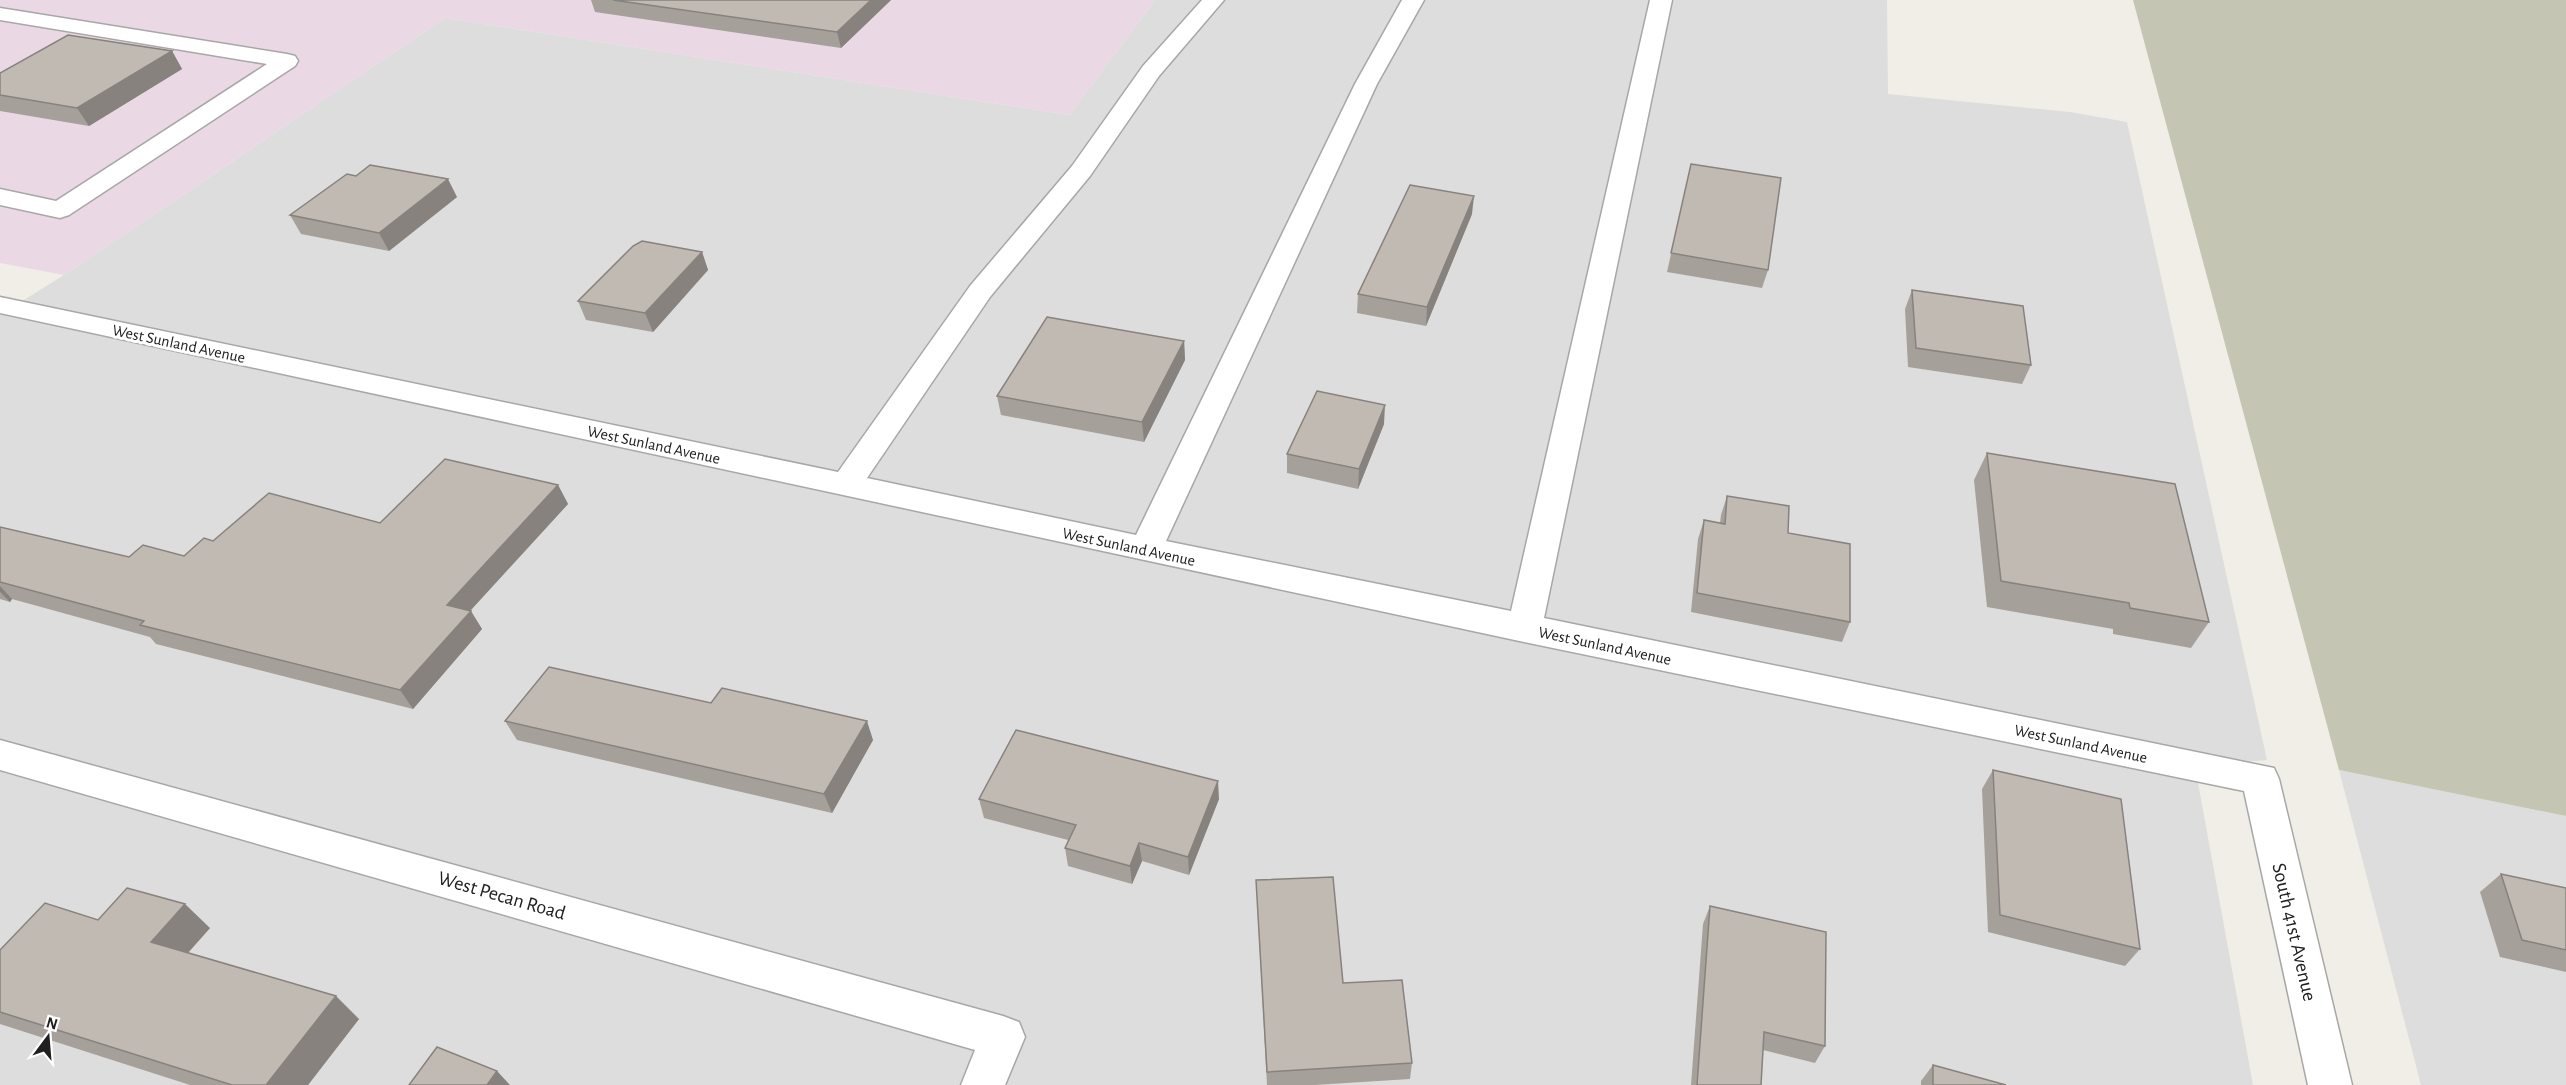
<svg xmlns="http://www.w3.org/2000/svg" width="2566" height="1085" font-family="'Alegreya Sans',sans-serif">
	<rect width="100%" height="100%" fill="#f1eee7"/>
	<g fill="#dedddd">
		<path d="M 1155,0 L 1887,0 L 1888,94 L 2070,112 L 2127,122 L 2267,760 L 2195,766 L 2253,1085 L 0,1085 L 0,315 L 64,275 L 445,18 L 1069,115 Z"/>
		<path d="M 2339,770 L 2566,816 L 2566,1085 L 2421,1085 Z"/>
	</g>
	<path fill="#ead9e5" d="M 0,0 L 1155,0 L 1069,115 L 445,18 L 64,275 L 0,263 Z"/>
	<path fill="#c4c5b2" d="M 2133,0 L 2566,0 L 2566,816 L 2339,770 Z"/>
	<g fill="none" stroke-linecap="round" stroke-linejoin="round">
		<g stroke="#a7a7a7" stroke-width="3">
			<g id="minor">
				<path d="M 1202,0 L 1224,0 L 1159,76 L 1090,176 L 990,297 L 867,478 L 1136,535 L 1355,84 L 1402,0 L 1424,0 L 1377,84 L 1166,541 L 1511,611 L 1650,0 L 1672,0 L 1544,618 L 2274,768 L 2279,779 L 2352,1085 L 2308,1085 L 2244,791 L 1524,642 L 0,313 L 0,297 L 838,472 L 970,286 L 1072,166 L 1143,66 Z"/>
				<path d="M 0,8 L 287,54 L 295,56 L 298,61 L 295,66 L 69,215 L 60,218 L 0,205 L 0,189 L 56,201 L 267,64 L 0,20 Z"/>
				<path d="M 0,740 L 1003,1016 L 1019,1022 L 1025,1037 L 1005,1085 L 961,1085 L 975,1050 L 0,770 Z"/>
			</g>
		</g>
		<use href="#minor" fill="#fff" fill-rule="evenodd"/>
	</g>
	<g fill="#a6a09a">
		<path d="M 591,0 L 891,0 L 841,48 L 595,12 Z"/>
		<path d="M 172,51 L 182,69 L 89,126 L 0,111 L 0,73 Z"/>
		<path d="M 1691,164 L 1768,270 L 1762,288 L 1667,272 Z"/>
		<path d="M 457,197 L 389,251 L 301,234 L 290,215 Z"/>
		<path d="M 1472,214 L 1426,326 L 1357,313 L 1358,294 Z"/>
		<path d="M 702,252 L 708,270 L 653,332 L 586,320 L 578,301 Z"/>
		<path d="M 1912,290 L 2031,365 L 2022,384 L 1908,367 L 1905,309 Z"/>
		<path d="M 1184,341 L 1185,360 L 1144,442 L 1001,415 L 997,396 Z"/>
		<path d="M 1384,424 L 1358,489 L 1287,473 L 1287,454 Z"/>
		<path d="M 1987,453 L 2209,622 L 2191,648 L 2113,634 L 2113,629 L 1987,607 L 1974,480 Z"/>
		<path d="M 558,485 L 568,504 L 470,611 L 482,629 L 413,709 L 156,644 L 150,637 L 12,599 L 10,602 L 0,599 L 0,527 L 129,557 L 184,556 L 213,541 L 380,523 Z"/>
		<path d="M 1727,496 L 1788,533 L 1850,622 L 1842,642 L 1691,612 L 1698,539 L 1704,520 L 1720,523 L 1721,515 Z"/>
		<path d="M 711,703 L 873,740 L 832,813 L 517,740 L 505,721 Z"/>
		<path d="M 1993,770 L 2140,949 L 2125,966 L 1988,932 L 1982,789 Z"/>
		<path d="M 979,799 L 1219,799 L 1189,875 L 1142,861 L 1132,884 L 1068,866 L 1065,848 L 1068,840 L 984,818 Z"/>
		<path d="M 2501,874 L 2566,888 L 2566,972 L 2500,957 L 2480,892 Z"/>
		<path d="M 1256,880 L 1412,1063 L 1410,1079 L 1315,1085 L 1267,1085 Z"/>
		<path d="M 1710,906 L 1825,1046 L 1815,1063 L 1763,1050 L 1761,1085 L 1691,1085 L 1703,924 Z"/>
		<path d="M 210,928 L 188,953 L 359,1019 L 308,1085 L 190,1085 L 0,1024 L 0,950 Z"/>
		<path d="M 1933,1065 L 2006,1085 L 1921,1085 L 1921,1081 Z"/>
	</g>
	<g fill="#87827d">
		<path d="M 871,0 L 891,0 L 841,48 L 837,32 Z"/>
		<path d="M 172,51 L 182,69 L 89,126 L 77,108 Z"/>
		<path d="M 448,179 L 457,197 L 389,251 L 379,233 Z"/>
		<path d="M 1474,196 L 1472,214 L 1426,326 L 1427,307 Z"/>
		<path d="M 702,252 L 708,270 L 653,332 L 645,313 Z"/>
		<path d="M 1184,341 L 1185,360 L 1144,442 L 1142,422 Z"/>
		<path d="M 1385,405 L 1384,424 L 1358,489 L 1359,469 Z"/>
		<path d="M 558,485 L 568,504 L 458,624 L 447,605 Z"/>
		<path d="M 0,586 L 12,599 L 10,602 L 0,592 Z"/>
		<path d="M 471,611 L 482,629 L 413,709 L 400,690 Z"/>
		<path d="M 867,721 L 873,740 L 832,813 L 824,794 Z"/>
		<path d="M 1218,781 L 1219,799 L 1189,875 L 1188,857 Z"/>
		<path d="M 1139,843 L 1142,861 L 1132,884 L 1130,866 Z"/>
		<path d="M 185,904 L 210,928 L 177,965 L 151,942 Z"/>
		<path d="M 336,996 L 359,1019 L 308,1085 L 266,1085 Z"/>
		<path d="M 497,1071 L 510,1085 L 487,1085 Z"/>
	</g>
	<g fill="#c1bab3" stroke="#87827d" stroke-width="1.5">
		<path d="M 613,0 L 871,0 L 837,32 Z"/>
		<path d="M 68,35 L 172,51 L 77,108 L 0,95 L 0,73 Z"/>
		<path d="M 1691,164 L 1781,178 L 1768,270 L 1671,253 Z"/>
		<path d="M 370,165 L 448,179 L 379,233 L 290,215 L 347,174 L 356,176 Z"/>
		<path d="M 1410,185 L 1474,196 L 1427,307 L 1358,294 Z"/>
		<path d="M 642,241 L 702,252 L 645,313 L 578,301 L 633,246 Z"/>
		<path d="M 1912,290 L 2023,306 L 2031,365 L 1916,348 Z"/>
		<path d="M 1047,317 L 1184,341 L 1142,422 L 997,396 Z"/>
		<path d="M 1317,391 L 1385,405 L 1359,469 L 1287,454 Z"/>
		<path d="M 1987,453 L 2175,484 L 2209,622 L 2130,608 L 2129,603 L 2001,581 Z"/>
		<path d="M 445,459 L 558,485 L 447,605 L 471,611 L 400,690 L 140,625 L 144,621 L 0,582 L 0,527 L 129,557 L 143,545 L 184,556 L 204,538 L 213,541 L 269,493 L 380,523 Z"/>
		<path d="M 1727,496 L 1789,506 L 1788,533 L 1850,544 L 1850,622 L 1697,593 L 1704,520 L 1725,524 Z"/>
		<path d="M 549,667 L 711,703 L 722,688 L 867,721 L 824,794 L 505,721 Z"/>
		<path d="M 1016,730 L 1218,781 L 1188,857 L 1139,843 L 1130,866 L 1065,848 L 1076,825 L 979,799 Z"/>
		<path d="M 1993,770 L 2121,799 L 2140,949 L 2000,915 Z"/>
		<path d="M 2501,874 L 2566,888 L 2566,950 L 2522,940 Z"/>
		<path d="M 1333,877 L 1343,983 L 1402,980 L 1412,1063 L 1267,1072 L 1256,880 Z"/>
		<path d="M 127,888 L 185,904 L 151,942 L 336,996 L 266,1085 L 232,1085 L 0,1012 L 0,950 L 45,903 L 98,920 Z"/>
		<path d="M 1710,906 L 1826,932 L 1825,1046 L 1764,1032 L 1761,1085 L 1697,1085 Z"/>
		<path d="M 437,1047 L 497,1071 L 487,1085 L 409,1085 Z"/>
		<path d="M 1933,1065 L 2006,1085 L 1933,1085 Z"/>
	</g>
	<g text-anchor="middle" stroke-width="6" stroke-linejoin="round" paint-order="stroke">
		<g font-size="16" fill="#202020" stroke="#fff">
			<text transform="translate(179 343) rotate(12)" y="6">West Sunland Avenue</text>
			<text transform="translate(654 444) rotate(12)" y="6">West Sunland Avenue</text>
			<text transform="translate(1129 546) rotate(12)" y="6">West Sunland Avenue</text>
			<text transform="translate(1605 645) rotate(12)" y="6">West Sunland Avenue</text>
			<text transform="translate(2081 743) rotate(12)" y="6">West Sunland Avenue</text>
		</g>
		<g font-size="20" fill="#202020" stroke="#fff">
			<text transform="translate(502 895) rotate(16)" y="7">West Pecan Road</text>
			<text transform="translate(2295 932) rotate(77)" y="7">South 41st Avenue</text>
		</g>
	</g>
	<g transform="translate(48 1037) rotate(16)" stroke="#ffffff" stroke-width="4.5" paint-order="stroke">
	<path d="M0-4.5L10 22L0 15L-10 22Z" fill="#202020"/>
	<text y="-9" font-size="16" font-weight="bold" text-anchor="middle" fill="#202020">N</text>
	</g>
</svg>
